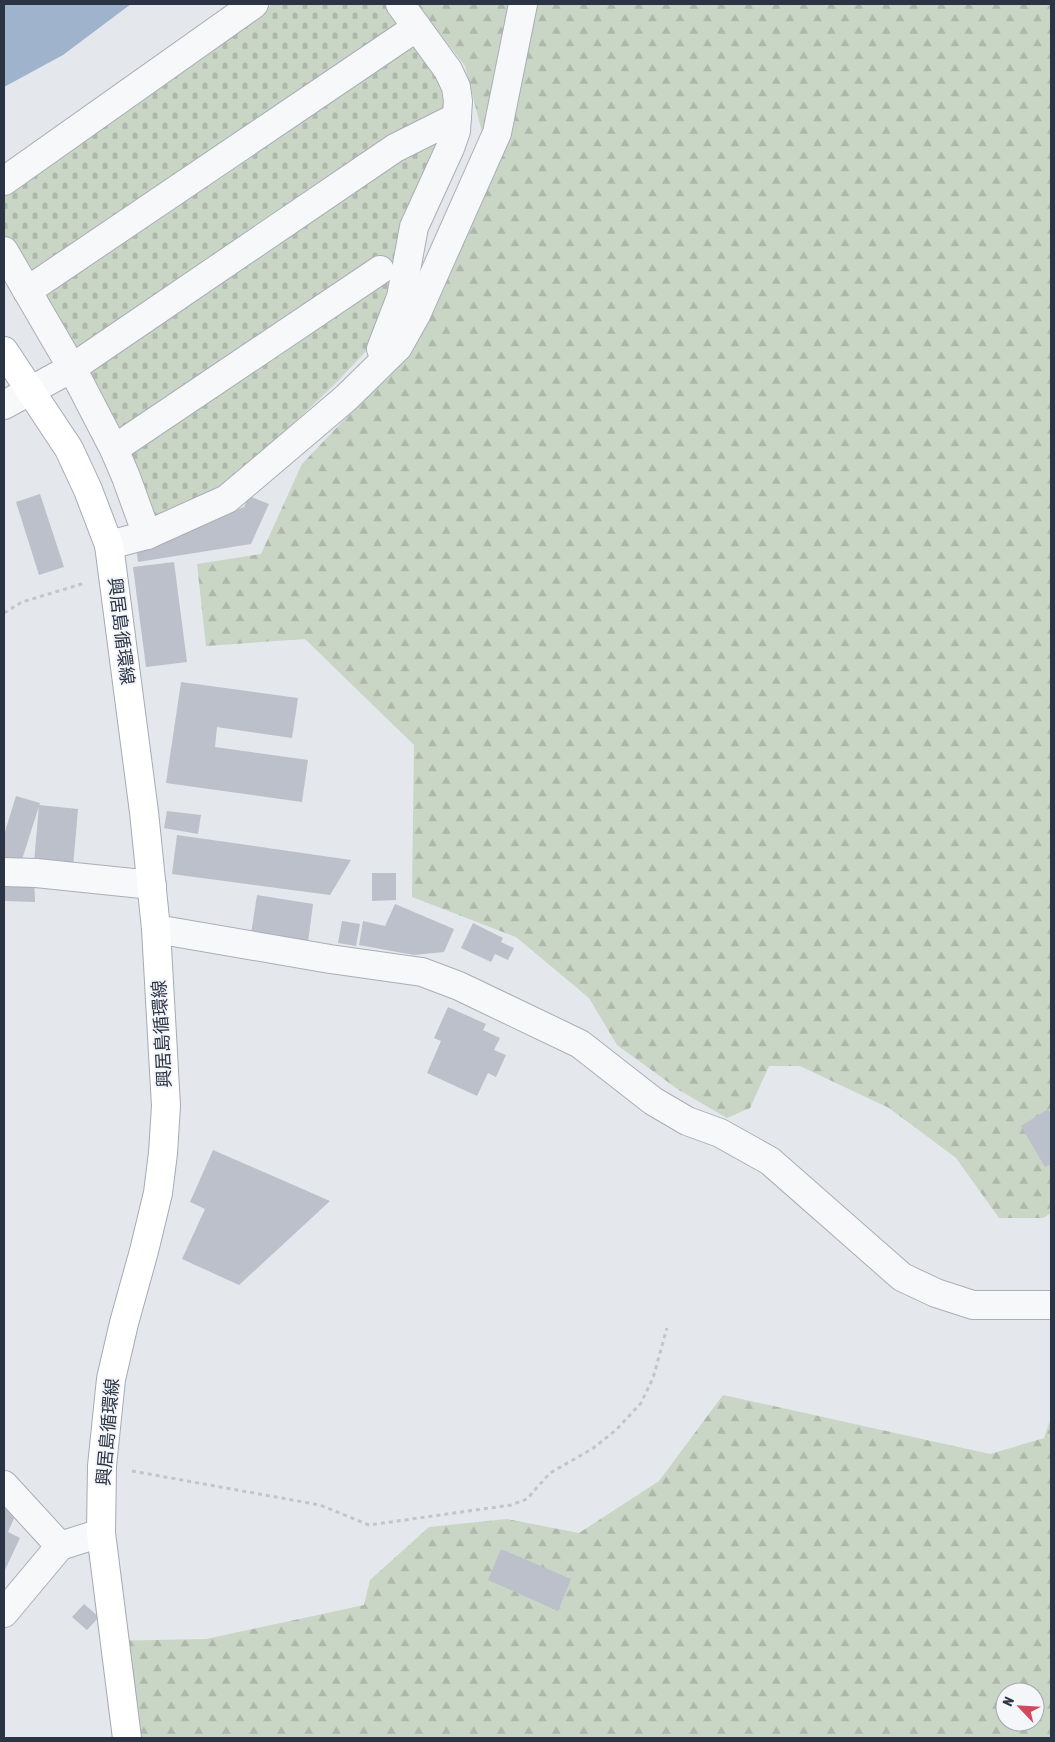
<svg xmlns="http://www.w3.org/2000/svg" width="1055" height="1742" font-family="'Asap Condensed','Noto Sans JP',sans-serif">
	<defs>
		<pattern id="forest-firs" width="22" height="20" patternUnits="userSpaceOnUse" patternTransform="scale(1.25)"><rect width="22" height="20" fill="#c9d6c5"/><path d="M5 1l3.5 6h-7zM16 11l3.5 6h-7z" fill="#adb8ab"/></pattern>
		<pattern id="cemetery-stones" width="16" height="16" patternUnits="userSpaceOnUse" patternTransform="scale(1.25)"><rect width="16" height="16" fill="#c9d6c5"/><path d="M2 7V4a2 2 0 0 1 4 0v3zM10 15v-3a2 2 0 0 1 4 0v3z" fill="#adb8ab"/></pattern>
	</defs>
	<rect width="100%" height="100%" fill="#e4e7ec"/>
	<g fill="url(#forest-firs)" fill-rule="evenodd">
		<path d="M 417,4 L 1051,4 L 1051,1213 L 1043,1218 L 999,1218 L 956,1158 L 889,1108 L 800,1066 L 769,1066 L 750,1108 L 727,1118 L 679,1090 L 617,1045 L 589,998 L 516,937 L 412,897 L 414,745 L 305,639 L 206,646 L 197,564 L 261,554 L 302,464 L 364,399 L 492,171 L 465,66 Z"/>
		<path d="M 723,1395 L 990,1454 L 1044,1438 L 1051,1417 L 1051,1738 L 112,1738 L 101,1641 L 206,1639 L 364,1605 L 370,1580 L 429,1527 L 507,1519 L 579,1533 L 659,1481 ZM 1005,1692 L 1035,1692 L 1035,1722 L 1005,1722 Z"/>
	</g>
	<path fill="url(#cemetery-stones)" d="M 273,4 L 392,4 L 447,81 L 451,108 L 387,305 L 366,351 L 336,383 L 222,491 L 153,524 L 135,471 L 4,235 L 4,193 Z"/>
	<path fill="#9fb4cc" d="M 4,4 L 131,4 L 63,55 L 4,87 Z"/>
	<g fill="#bbc0ca">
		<path d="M 40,494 L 64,567 L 39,575 L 16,502 Z"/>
		<path d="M 249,496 L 269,504 L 251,544 L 138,562 L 136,547 L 244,507 Z"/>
		<path d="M 174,562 L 187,662 L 146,667 L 133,567 Z"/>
		<path d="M 181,682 L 298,698 L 292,738 L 217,727 L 215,747 L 308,760 L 302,802 L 166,783 Z"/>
		<path d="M 16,796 L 40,803 L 20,866 L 4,861 L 4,835 Z"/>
		<path d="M 39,805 L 78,809 L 73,867 L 34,863 Z"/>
		<path d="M 167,811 L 201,815 L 198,834 L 164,828 Z"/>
		<path d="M 177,835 L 351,860 L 330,895 L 172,874 Z"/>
		<path d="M 372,873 L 396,873 L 396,900 L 372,901 Z"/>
		<path d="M 4,877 L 34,877 L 35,902 L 4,901 Z"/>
		<path d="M 257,895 L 313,904 L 308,942 L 251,934 Z"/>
		<path d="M 395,904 L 454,929 L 444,952 L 414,955 L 359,945 L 363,921 L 385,926 Z"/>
		<path d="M 342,921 L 360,924 L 356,946 L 338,943 Z"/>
		<path d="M 473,923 L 503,938 L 501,942 L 514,948 L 508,960 L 495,954 L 491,962 L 461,948 Z"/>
		<path d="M 448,1007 L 486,1024 L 483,1030 L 500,1038 L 494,1050 L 506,1055 L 496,1077 L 488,1073 L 477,1096 L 427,1073 L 441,1041 L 434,1038 Z"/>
		<path d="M 1048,1109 L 1051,1114 L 1051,1164 L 1045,1167 L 1021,1126 Z"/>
		<path d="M 213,1150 L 330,1201 L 239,1285 L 182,1259 L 205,1209 L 190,1202 Z"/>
		<path d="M 4,1506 L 15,1516 L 8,1532 L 20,1538 L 4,1572 Z"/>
		<path d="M 501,1549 L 571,1579 L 558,1611 L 488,1580 Z"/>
		<path d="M 84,1604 L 99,1617 L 87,1630 L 72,1617 Z"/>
	</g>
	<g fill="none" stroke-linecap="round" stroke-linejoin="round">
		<g stroke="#a9aeb7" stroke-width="30">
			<g id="minor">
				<path d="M 4,181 L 254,4"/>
				<path d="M 4,251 L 72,368 L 114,449 L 126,477 L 147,535"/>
				<path d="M 27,291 L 417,27"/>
				<path d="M 381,349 L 401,297 L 414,227 L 450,148 L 456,131 L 458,101 L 456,87 L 448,70 L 400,4"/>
				<path d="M 4,405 L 72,368 L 395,148 L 457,117"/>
				<path d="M 114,449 L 380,270"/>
				<path d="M 109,545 L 147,535 L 227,499 L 346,398 L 398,347 L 416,315 L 497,133 L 523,4"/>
				<path d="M 4,872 L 36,873 L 152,885"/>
				<path d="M 156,929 L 330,959 L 422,972 L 459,986 L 580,1044 L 653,1101 L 687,1121 L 720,1133 L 770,1161 L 902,1277 L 936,1293 L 973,1305 L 1051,1305"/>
				<path d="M 4,1485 L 60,1546"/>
				<path d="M 4,1613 L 60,1546 L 101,1533"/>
			</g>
		</g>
		<g stroke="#a3abb8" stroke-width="30">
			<path id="major" d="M 4,351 L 69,449 L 88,490 L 109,545 L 144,812 L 156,929 L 166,1106 L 163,1153 L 158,1193 L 144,1251 L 124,1323 L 111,1379 L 102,1466 L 101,1533 L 127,1738"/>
		</g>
		<g stroke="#c2c5cb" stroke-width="3" stroke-dasharray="4 4" stroke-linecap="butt">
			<path d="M 4,613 L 22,602 L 85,583"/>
			<path d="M 132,1471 L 320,1505 L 369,1525 L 511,1505 L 527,1499 L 550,1473 L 592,1449 L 616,1430 L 641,1403 L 653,1378 L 667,1328"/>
		</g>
		<use href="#minor" stroke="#f7f8fa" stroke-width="28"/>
		<use href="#major" stroke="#fff" stroke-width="28"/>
	</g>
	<g text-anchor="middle" stroke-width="4" stroke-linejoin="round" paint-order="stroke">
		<g font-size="18" fill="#2b3445" stroke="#f4f6f9">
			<text transform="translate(121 631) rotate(83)" y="6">興居島循環線</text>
			<text transform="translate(162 1034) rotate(-93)" y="6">興居島循環線</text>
			<text transform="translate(108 1432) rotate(-85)" y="6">興居島循環線</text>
		</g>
	</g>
	<rect width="1055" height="1742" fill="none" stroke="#2b3445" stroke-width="10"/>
	<g transform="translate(1020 1707) rotate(295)"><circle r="24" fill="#f4f6f9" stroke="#a4a8b1"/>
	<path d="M0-4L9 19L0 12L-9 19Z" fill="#d1495b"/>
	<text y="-8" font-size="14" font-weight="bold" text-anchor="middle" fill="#2b3445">N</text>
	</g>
</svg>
